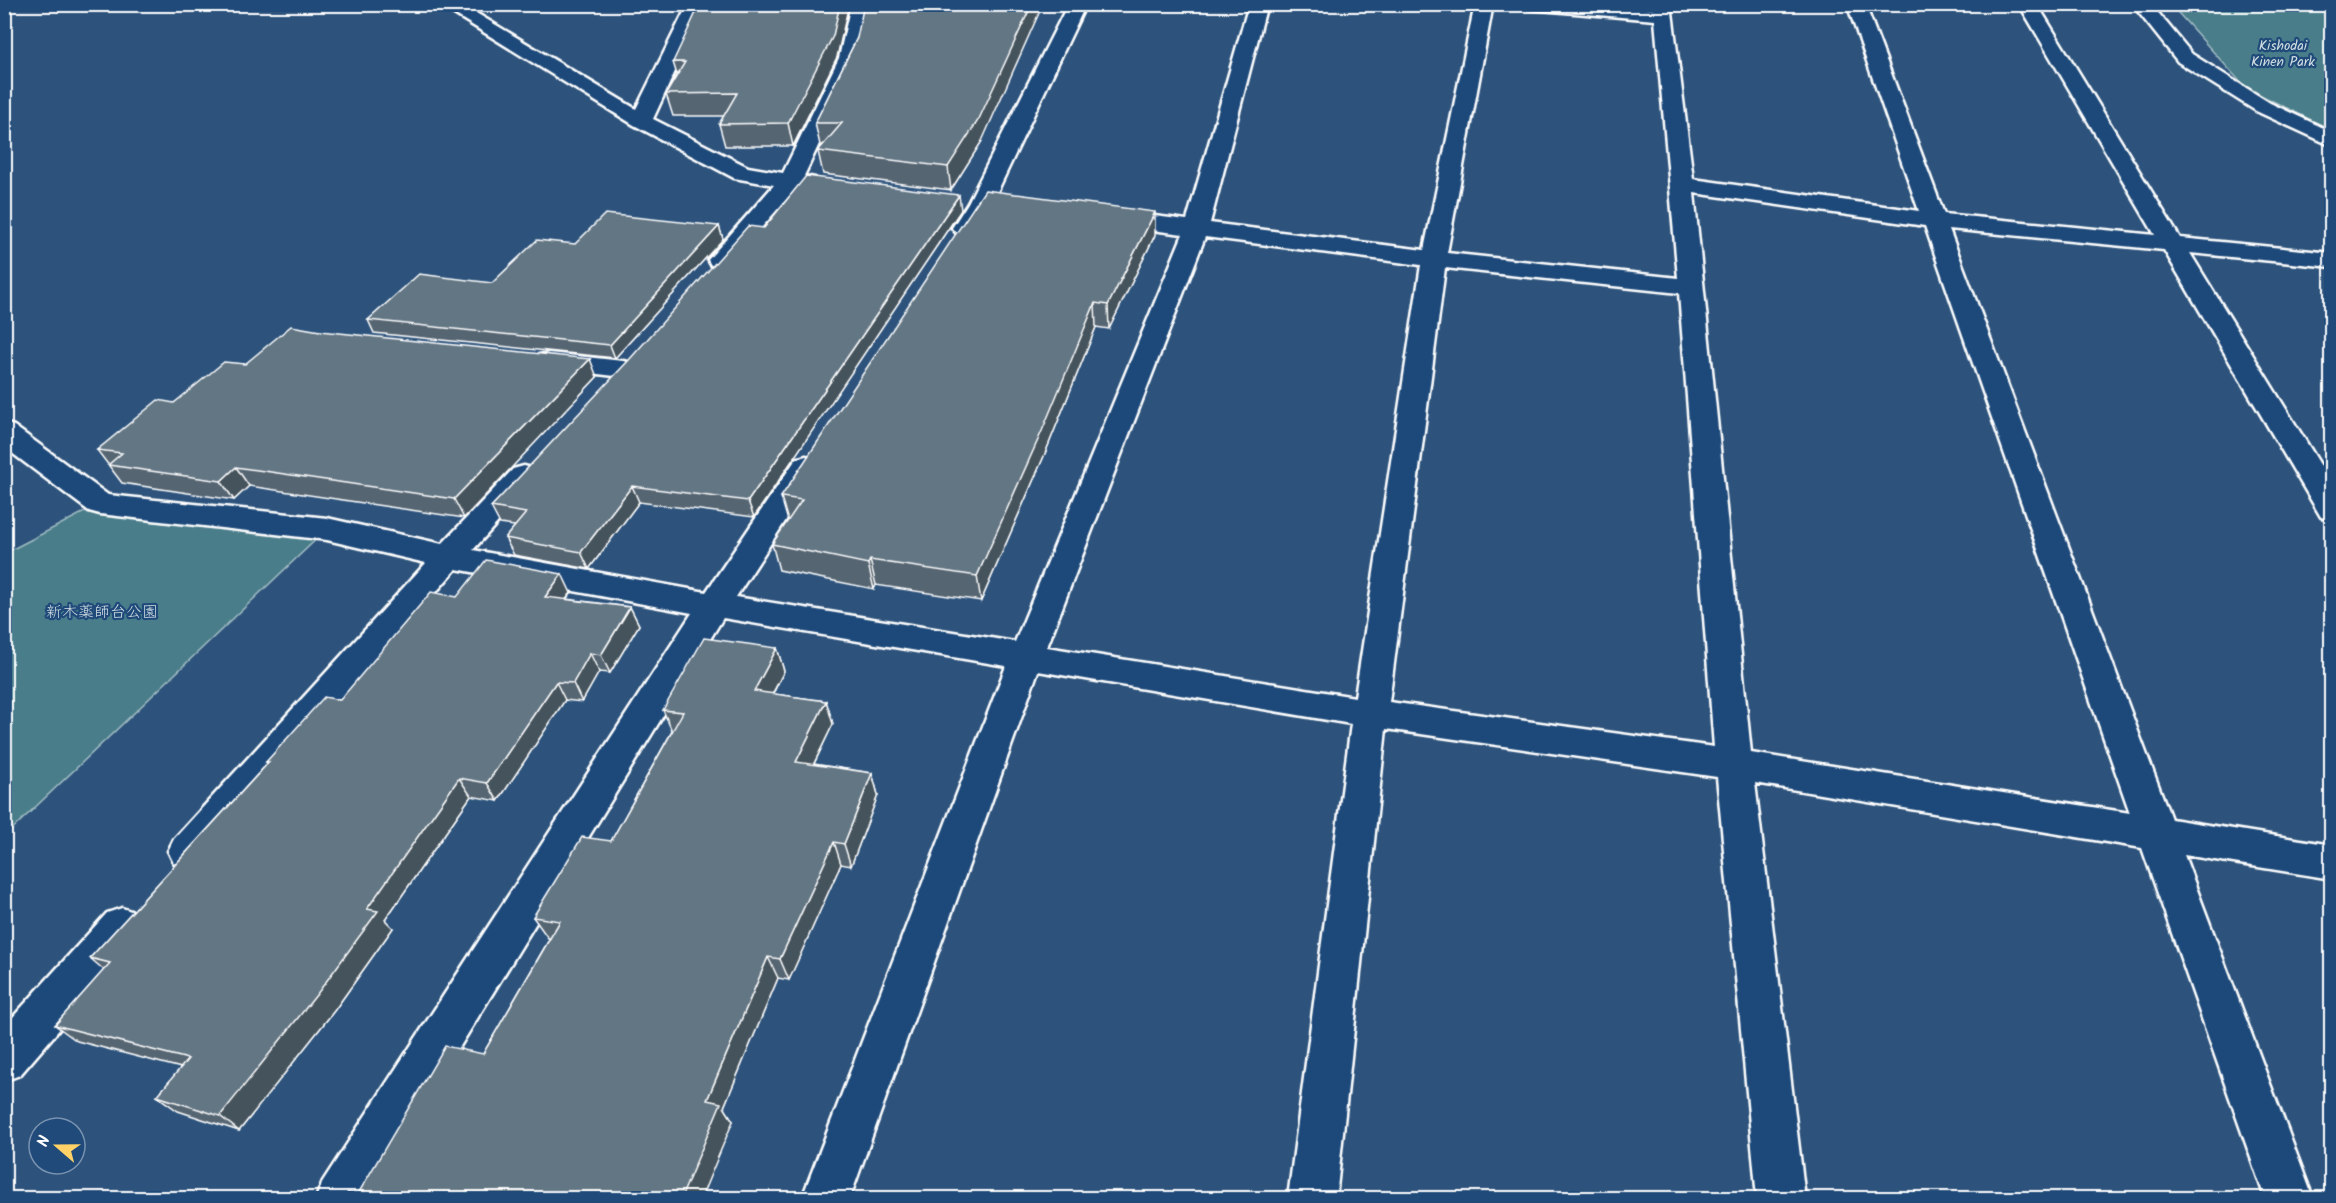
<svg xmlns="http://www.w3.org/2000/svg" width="2336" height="1203" font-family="Kalam,'Klee One',sans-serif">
	<rect width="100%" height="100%" fill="#2d537c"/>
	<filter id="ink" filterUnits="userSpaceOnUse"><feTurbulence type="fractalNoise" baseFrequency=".0167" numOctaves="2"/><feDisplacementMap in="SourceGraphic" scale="12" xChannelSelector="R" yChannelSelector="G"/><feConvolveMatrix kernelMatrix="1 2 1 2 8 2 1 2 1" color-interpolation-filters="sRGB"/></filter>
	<g filter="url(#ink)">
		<g fill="#497d8a" stroke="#a4bec4" stroke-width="1.5">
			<path d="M 2171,5 L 2331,5 L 2331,130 L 2245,87 Z"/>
			<path d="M 100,504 L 327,529 L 5,836 L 5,553 Z"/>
		</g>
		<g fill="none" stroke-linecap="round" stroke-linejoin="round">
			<g stroke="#fff" stroke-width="5">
				<g id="minor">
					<path d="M 438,4 L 461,4 L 636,109 L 688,4 L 706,4 L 653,119 L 748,167 L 783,173 L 839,58 L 851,4 L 869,4 L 859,58 L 804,176 L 815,178 L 818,183 L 815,188 L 807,190 L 796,188 L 729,265 L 720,267 L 711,265 L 708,260 L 774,185 L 734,178 L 634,125 Z"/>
					<path d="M 1068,4 L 1086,4 L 992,203 L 972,233 L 964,235 L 956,233 L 952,228 L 968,203 Z"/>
					<path d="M 1249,4 L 1267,4 L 1210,223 L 1424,250 L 1475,4 L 1493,4 L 1447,253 L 1678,278 L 1655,20 L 1529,9 L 1520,4 L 1602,4 L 1653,9 L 1653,4 L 1671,4 L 1693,179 L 1919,211 L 1847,4 L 1865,4 L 1944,214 L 2155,235 L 2019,4 L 2037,4 L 2180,238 L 2332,253 L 2332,267 L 2190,253 L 2332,484 L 2332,520 L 2321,517 L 2164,250 L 1949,229 L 2171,819 L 2332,845 L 2332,879 L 2184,855 L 2313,1198 L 2265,1198 L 2142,848 L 1755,783 L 1805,1198 L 1757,1198 L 1717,777 L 1386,729 L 1336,1198 L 1288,1198 L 1351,724 L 1038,671 L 850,1198 L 802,1198 L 1006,666 L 723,618 L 367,1198 L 316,1198 L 323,1181 L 692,613 L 456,569 L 202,863 L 188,868 L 174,863 L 168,851 L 174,839 L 426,563 L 327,540 L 100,514 L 89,511 L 4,447 L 4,423 L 14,426 L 108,495 L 327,518 L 442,544 L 513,469 L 524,466 L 535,469 L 539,476 L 473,550 L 706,592 L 796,459 L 806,456 L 816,459 L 821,466 L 736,597 L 1015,642 L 1183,234 L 1112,225 L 1104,223 L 1100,218 L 1104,213 L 1112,211 L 1187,220 ZM 1694,193 L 1925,226 L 2130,813 L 1751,753 ZM 1205,237 L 1421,265 L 1355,697 L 1047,647 ZM 1445,268 L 1679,293 L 1714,747 L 1389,702 Z"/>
					<path d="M 2132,4 L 2151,4 L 2192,54 L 2270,103 L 2332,132 L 2332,146 L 2256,111 L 2178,62 Z"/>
					<path d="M 549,353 L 623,361 L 633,363 L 637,369 L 633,375 L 623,377 L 539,367 L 536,361 L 539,355 Z"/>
					<path d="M 122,908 L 137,913 L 143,926 L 137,939 L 20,1075 L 4,1081 L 4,1027 L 107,913 Z"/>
				</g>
			</g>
			<use href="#minor" fill="#1f4a7a" fill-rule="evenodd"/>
		</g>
		<g fill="#556572" stroke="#fff" stroke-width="1.5">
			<path d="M 857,38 L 982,141 L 951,190 L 823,174 L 818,151 L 823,145 L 820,145 L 815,123 Z"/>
			<path d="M 837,57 L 793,146 L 725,146 L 719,124 L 724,116 L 673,116 L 666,94 L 677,75 L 673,62 Z"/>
			<path d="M 961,210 L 754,517 L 639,502 L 589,569 L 514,555 L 505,538 L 515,526 L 500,524 L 491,507 L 764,228 Z"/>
			<path d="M 719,226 L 723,239 L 615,358 L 374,333 L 368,320 L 492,283 L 575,244 Z"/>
			<path d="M 1155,235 L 1109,329 L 1096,327 L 1044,456 L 981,601 L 876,585 L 874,589 L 779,570 L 772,544 L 788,521 L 781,497 Z"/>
			<path d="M 320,331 L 597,377 L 464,518 L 249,486 L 234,500 L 122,483 L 97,450 L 174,403 L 245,364 Z"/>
			<path d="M 571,593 L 566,599 L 630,607 L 639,625 L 610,673 L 599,672 L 582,702 L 565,700 L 498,801 L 471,796 L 385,920 L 393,928 L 334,1011 L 239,1131 L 178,1111 L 157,1096 L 181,1068 L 77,1041 L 55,1025 L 104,970 L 90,958 L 267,764 L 266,762 L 340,700 L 457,597 Z"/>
			<path d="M 777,648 L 784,671 L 773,694 L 826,701 L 833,724 L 814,764 L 872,773 L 878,795 L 851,866 L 841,864 L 789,980 L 778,978 L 724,1107 L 733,1121 L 358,1194 L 483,1054 L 550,938 L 548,938 L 533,917 L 611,841 L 672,731 L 663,710 Z"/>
		</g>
		<g fill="#45535c" stroke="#fff" stroke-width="1.5">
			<path d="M 840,4 L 849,4 L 837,57 L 793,146 L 788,123 Z"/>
			<path d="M 1032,4 L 1043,4 L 982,141 L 951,190 L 948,167 Z"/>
			<path d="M 959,195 L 961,210 L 754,517 L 748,501 Z"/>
			<path d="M 1155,212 L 1155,235 L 1109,329 L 1108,305 Z"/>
			<path d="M 719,226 L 723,239 L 615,358 L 610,345 Z"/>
			<path d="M 1095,303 L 1096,327 L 1044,456 L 981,601 L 977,576 Z"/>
			<path d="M 590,359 L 597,377 L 464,518 L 454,499 Z"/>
			<path d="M 236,467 L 249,486 L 234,500 L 221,481 Z"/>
			<path d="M 632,486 L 639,502 L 589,569 L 581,552 Z"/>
			<path d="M 870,560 L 876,585 L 874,589 L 868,564 Z"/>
			<path d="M 562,574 L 571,593 L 554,615 L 545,597 Z"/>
			<path d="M 630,607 L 639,625 L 610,673 L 601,655 Z"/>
			<path d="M 777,648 L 784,671 L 762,714 L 754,691 Z"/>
			<path d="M 590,653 L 599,672 L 582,702 L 573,683 Z"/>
			<path d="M 556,682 L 565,700 L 498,801 L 487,783 Z"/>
			<path d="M 826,701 L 833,724 L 804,784 L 796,762 Z"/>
			<path d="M 872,773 L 878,795 L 851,866 L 844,844 Z"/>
			<path d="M 459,778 L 471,796 L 385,920 L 393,928 L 334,1011 L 239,1131 L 220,1116 Z"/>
			<path d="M 834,842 L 841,864 L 789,980 L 780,959 Z"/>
			<path d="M 768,957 L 778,978 L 724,1107 L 733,1121 L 701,1198 L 681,1198 L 707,1100 Z"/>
		</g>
		<g fill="#637684" stroke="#fff" stroke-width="1.5">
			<path d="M 700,4 L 840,4 L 833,36 L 788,123 L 719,124 L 737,93 L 666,94 L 685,62 L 673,62 Z"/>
			<path d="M 864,4 L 1032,4 L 979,119 L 948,167 L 818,151 L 842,123 L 815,123 L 857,38 Z"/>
			<path d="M 806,176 L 959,195 L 748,501 L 632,486 L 581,552 L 505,538 L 526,513 L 491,507 L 629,360 L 748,226 L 764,228 Z"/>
			<path d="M 985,190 L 1155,212 L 1108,305 L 1095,303 L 1042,431 L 977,576 L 870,560 L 868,564 L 772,544 L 802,500 L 781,497 Z"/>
			<path d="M 605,214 L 719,226 L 610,345 L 368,320 L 419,274 L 492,283 L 537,240 L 575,244 Z"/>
			<path d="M 291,326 L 320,331 L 590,359 L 454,499 L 236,467 L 221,481 L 108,465 L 122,453 L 97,450 L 158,400 L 174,403 L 224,362 L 245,364 Z"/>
			<path d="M 486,560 L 562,574 L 545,597 L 630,607 L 601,655 L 590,653 L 573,683 L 556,682 L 487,783 L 459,778 L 367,909 L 378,911 L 317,994 L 220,1116 L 157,1096 L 188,1059 L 55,1025 L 110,963 L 90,958 L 269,762 L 266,762 L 324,697 L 340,700 L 431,592 L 457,597 Z"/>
			<path d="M 704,638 L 777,648 L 754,691 L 826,701 L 796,762 L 872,773 L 844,844 L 834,842 L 780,959 L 768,957 L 707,1100 L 721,1103 L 681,1198 L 344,1198 L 348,1192 L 358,1194 L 445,1046 L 483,1054 L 560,921 L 533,917 L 582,837 L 611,841 L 683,712 L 663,710 Z"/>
		</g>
	</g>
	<g text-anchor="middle" stroke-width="4.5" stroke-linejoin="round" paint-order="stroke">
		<g font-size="14" fill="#d2dee2" stroke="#1f4a7a">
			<text x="2283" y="50">Kishodai<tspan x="2283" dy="16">Kinen Park</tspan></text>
		</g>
		<g font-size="16" fill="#d2dee2" stroke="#1f4a7a">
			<text x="102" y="617">新木薬師台公園</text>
		</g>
	</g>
	<rect width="2336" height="1203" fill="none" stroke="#1f4a7a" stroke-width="24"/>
	<rect x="12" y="12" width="2312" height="1179" fill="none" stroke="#fff" stroke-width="2" filter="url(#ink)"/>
	<g transform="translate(57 1146) rotate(290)"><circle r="28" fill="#1f4a7a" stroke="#7992af" stroke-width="1.5"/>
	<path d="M0-4.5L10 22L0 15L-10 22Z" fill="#ffd166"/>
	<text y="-9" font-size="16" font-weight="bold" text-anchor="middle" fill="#ffffff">N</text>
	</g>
</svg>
